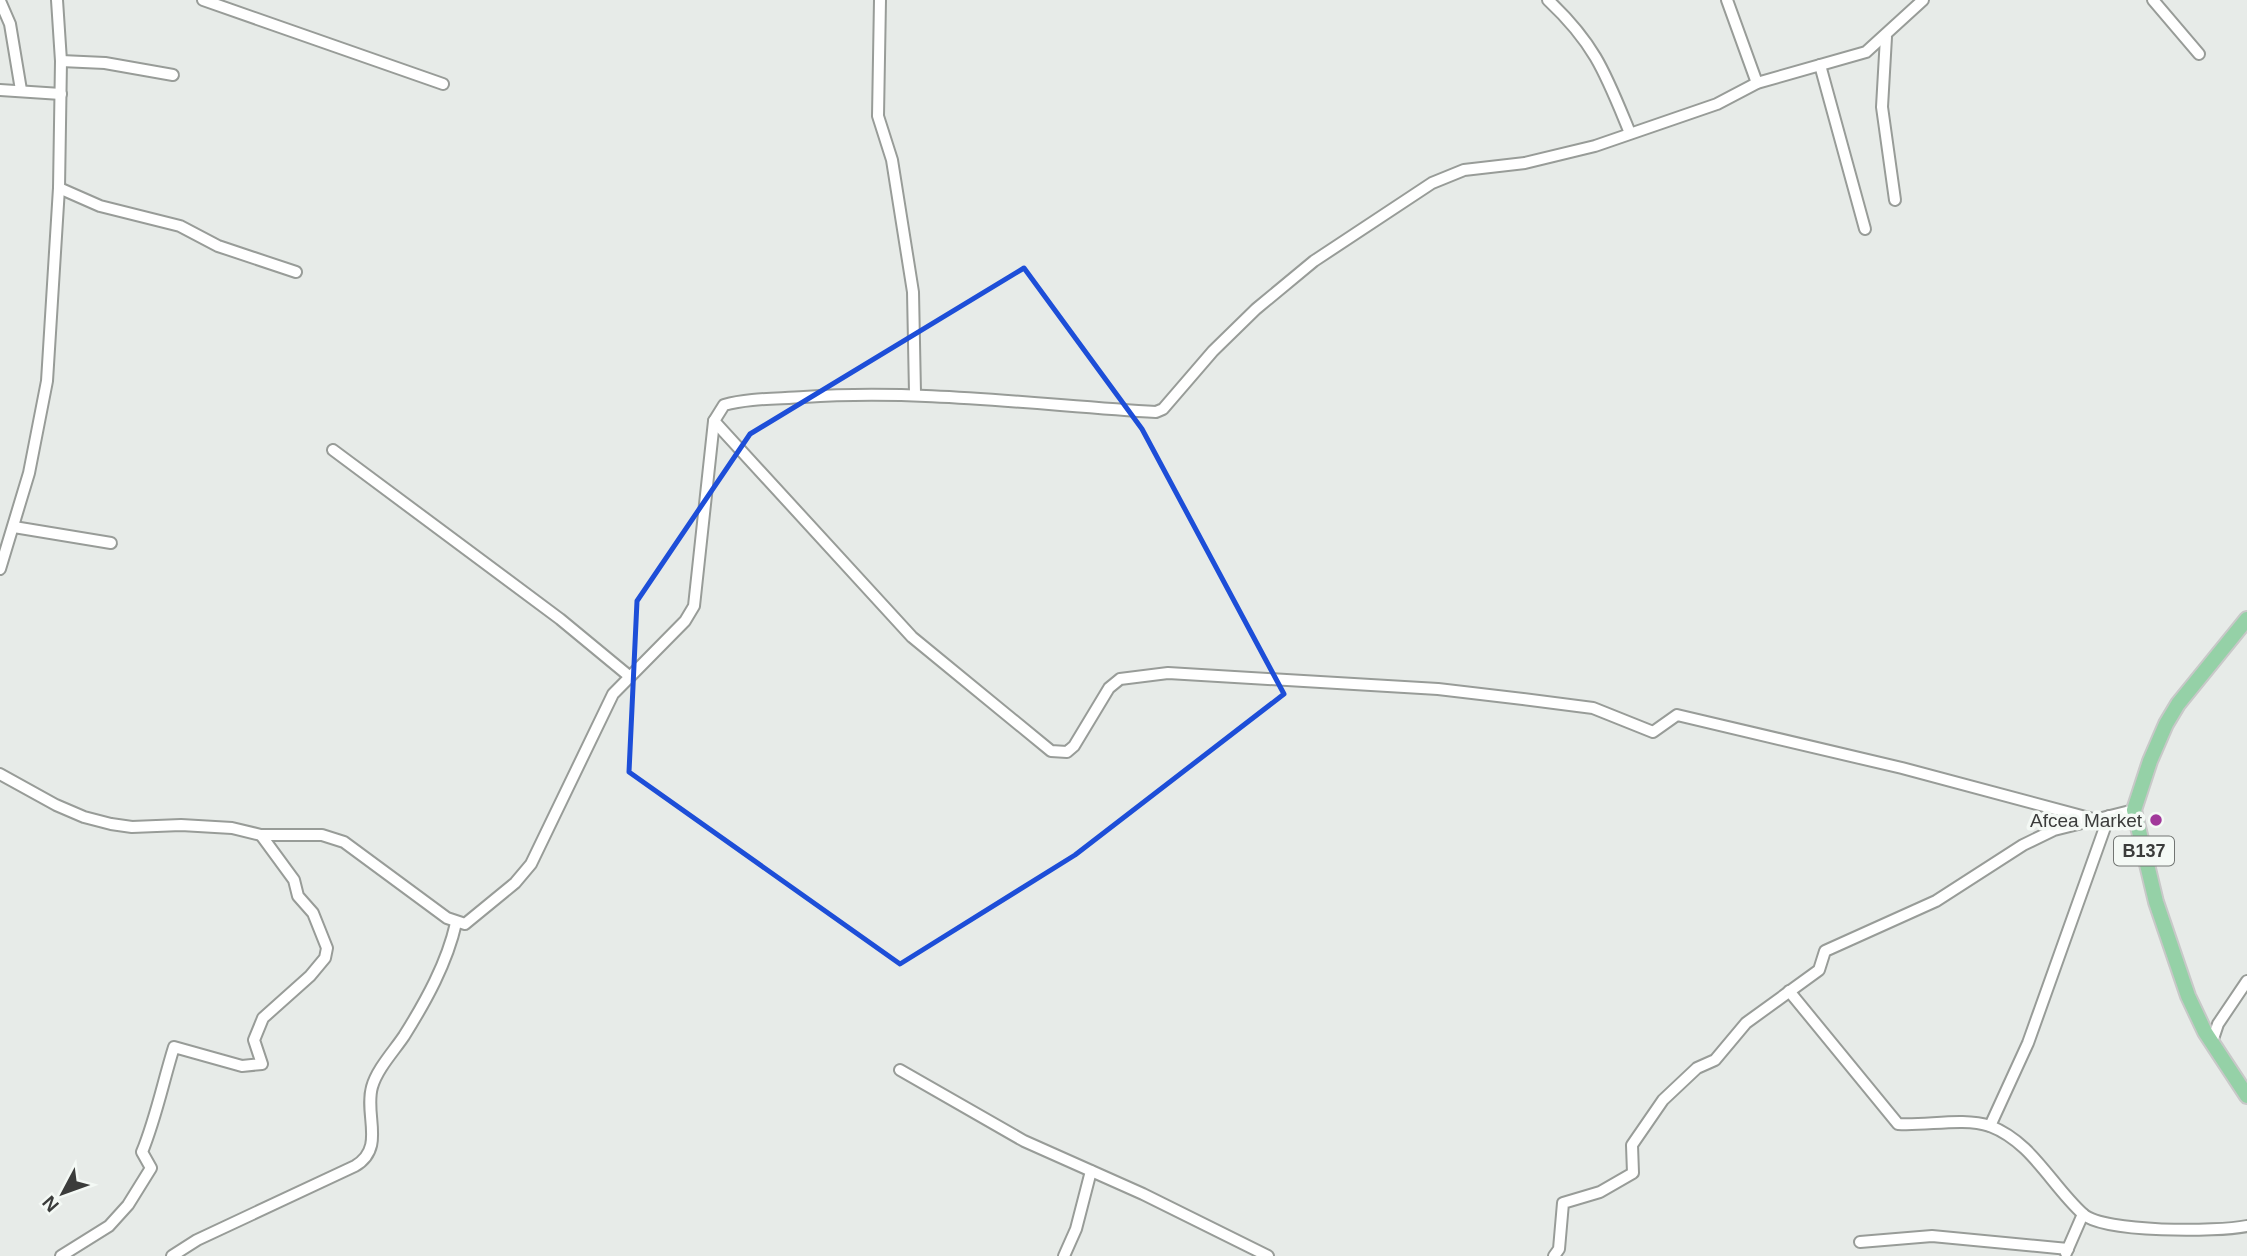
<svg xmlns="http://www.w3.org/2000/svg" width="2247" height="1256" font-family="Helvetica,sans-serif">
	<rect width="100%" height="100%" fill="#e7ebe8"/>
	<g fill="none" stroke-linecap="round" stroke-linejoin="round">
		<g stroke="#989c98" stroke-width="14">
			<g id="minor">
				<path d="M 203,0 L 443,84"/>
				<path d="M 880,0 L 878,116 L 892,160 L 913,292 L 915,393"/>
				<path d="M 1548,0 C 1596,45 1606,75 1630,133"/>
				<path d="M 1727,0 L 1757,83"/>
				<path d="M 2153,0 L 2199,54"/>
				<path d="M 0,1 L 10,24 L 21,90"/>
				<path d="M 1886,37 L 1882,107 L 1895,200"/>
				<path d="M 61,61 L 105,63 L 173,75"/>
				<path d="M 1820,65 L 1865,229"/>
				<path d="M 0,90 L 61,94"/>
				<path d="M 59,188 L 100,206 L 180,226 L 218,246 L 296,272"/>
				<path d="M 714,421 L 912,637 L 1051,751 L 1067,752 L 1074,746 L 1109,688 L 1120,679 L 1168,673 L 1438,689 L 1523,699 L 1593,708 L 1653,732 L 1677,715 L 1902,768 L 2093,819"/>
				<path d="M 333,450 L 560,619 L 629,676"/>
				<path d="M 14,527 L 111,543"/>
				<path d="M 0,569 L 29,473 L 47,381 L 59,188 L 61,61 L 57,0"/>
				<path d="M 0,774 L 56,805 L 84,817 L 111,824 L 132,827 L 181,825 L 232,828 L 261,835 L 322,835 L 344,842 L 447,918 L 465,924 L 515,883 L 531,864 L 613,694 L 685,621 L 694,606 L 714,421 L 724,405 C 749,398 777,399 804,397 C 921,389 1039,405 1156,412 L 1163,409 L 1213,351 L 1256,309 L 1314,261 L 1432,183 L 1464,170 L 1525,163 L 1595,146 L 1717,104 L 1757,83 L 1866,52 L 1923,0"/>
				<path d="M 1789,991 L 1898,1124 C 1927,1126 1963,1117 1990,1126 C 2032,1142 2051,1185 2083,1214 C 2104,1233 2217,1232 2247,1226"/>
				<path d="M 2212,1042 L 2218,1024 L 2247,981"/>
				<path d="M 900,1070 L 1024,1141 L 1143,1194 L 1268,1256"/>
				<path d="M 1990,1126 L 2028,1043 L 2109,816"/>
				<path d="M 1860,1242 L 1932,1236 L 2068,1249"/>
				<path d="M 2066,1253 L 2083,1214"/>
				<path d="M 61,1256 L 109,1226 L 128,1205 L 151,1168 L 142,1152 C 156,1118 163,1082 174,1047 L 242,1066 L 262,1064 L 254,1040 L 263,1018 L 310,976 L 325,958 L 327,948 L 313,913 L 298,896 L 294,880 L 261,835"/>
				<path d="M 172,1256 L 197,1240 L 355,1166 C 386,1148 364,1115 372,1087 C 377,1069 394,1051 404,1036 C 426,1001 447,963 456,923"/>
				<path d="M 1064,1256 L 1076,1229 L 1091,1171"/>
				<path d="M 1554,1256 L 1559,1249 L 1563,1203 L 1600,1192 L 1633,1173 L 1632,1145 L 1663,1100 L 1697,1068 L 1715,1060 L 1746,1023 L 1819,970 L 1825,951 L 1936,901 L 2023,845 L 2054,830 L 2134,810"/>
			</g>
		</g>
		<g stroke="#c8c8c8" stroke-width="18">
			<path id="major" d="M 2247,619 L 2178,704 L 2166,724 L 2150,761 L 2134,810 L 2156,902 L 2188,996 L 2205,1032 L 2247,1096"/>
		</g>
		<use href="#minor" stroke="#fff" stroke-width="10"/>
		<use href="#major" stroke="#95d1a7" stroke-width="14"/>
	</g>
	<path fill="none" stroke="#1d4ed8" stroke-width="5" stroke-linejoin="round" d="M 1024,268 L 1142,429 L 1284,694 L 1075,855 L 900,964 L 629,772 L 637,601 L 750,434 Z"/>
	<circle fill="#a1389a" stroke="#f4f9f5" stroke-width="2.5" cx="2156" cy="820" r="7"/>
	<g text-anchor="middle" stroke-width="7" stroke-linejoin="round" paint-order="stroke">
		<rect fill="#f4f9f5" stroke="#727573" stroke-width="2" x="2114" y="836.5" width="60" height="29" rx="5"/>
		<g font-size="18" font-weight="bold" fill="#3b3c3b">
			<text x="2144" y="857">B137</text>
		</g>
		<g font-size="19" fill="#3b3c3b" stroke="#f4f9f5" text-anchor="end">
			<text x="2142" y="827">Afcea Market</text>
		</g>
	</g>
	<g transform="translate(63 1193) rotate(229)" stroke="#f4f9f5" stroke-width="5" paint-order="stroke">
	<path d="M0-5L12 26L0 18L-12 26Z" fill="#3b3c3b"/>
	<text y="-10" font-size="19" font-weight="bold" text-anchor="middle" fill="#3b3c3b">N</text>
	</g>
</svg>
